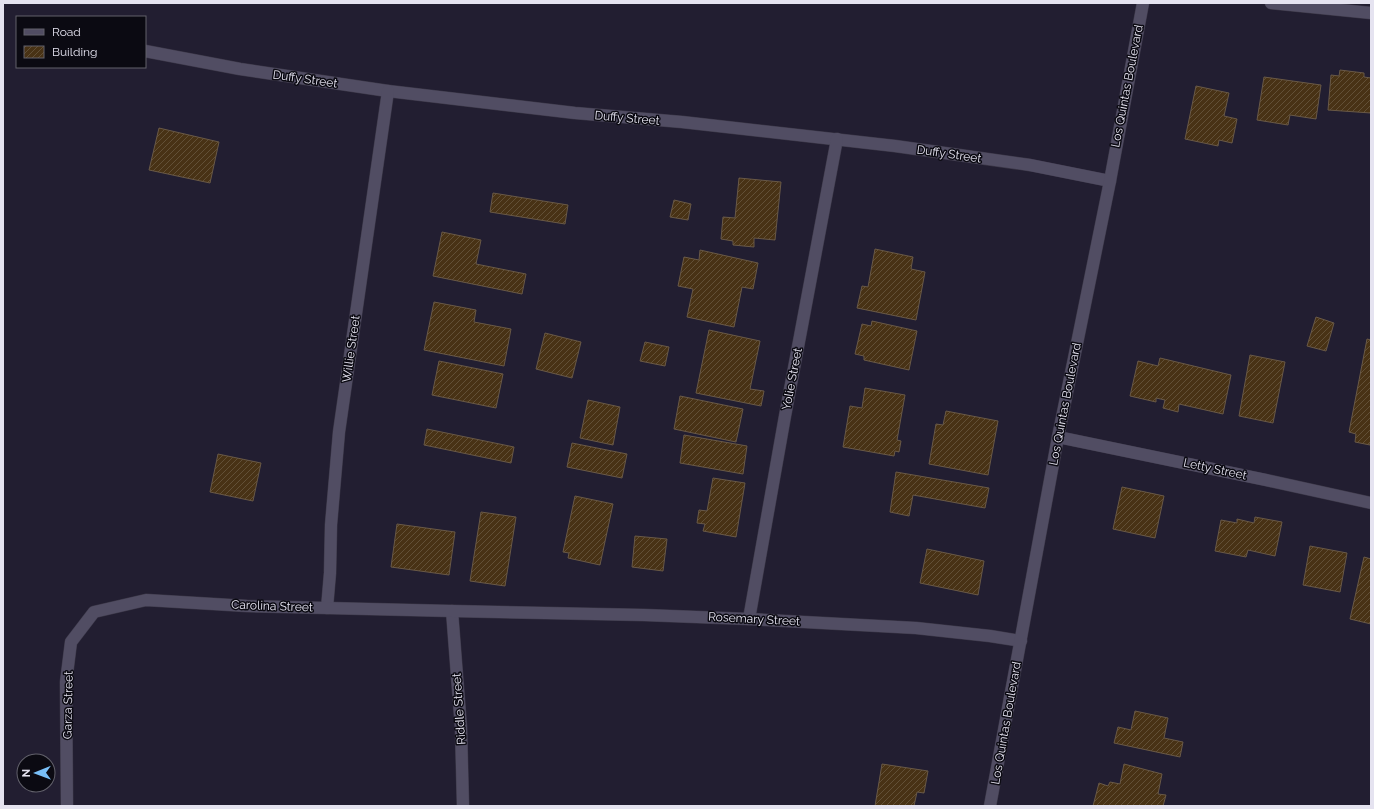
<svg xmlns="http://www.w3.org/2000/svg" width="1374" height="809" font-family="Raleway,sans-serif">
	<defs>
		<pattern id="building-hatch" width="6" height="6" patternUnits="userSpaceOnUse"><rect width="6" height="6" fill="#483215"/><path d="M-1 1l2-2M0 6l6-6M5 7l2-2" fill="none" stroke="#625037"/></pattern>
	</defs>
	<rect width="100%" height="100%" fill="#221e31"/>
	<g fill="url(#building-hatch)" stroke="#695947">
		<path d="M 1340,70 L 1364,73 L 1364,77 L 1371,78 L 1371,113 L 1328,110 L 1331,75 L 1339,76 Z"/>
		<path d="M 1264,77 L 1321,85 L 1316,119 L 1290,115 L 1288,125 L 1257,120 Z"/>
		<path d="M 1196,86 L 1229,93 L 1224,116 L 1237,119 L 1232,143 L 1219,140 L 1218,146 L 1185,139 Z"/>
		<path d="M 159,128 L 219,142 L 210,183 L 149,170 Z"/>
		<path d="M 739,178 L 781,182 L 775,240 L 754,238 L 754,247 L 733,245 L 733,241 L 721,239 L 723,217 L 735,218 Z"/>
		<path d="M 493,193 L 568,205 L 565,224 L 490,212 Z"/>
		<path d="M 674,200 L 691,204 L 688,220 L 670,217 Z"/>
		<path d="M 442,232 L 481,240 L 476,264 L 526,274 L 522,294 L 433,276 Z"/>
		<path d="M 875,249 L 913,257 L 911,269 L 925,272 L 916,320 L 857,308 L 862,286 L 868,287 Z"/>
		<path d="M 700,250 L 758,263 L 753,289 L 742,287 L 734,327 L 687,317 L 693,289 L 678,286 L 684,257 L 699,260 Z"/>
		<path d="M 434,302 L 476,310 L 474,322 L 511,329 L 504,366 L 424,350 Z"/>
		<path d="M 1316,317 L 1334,323 L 1326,351 L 1307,346 Z"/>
		<path d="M 872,321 L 917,331 L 909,370 L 864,360 L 864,356 L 855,354 L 862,324 L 871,326 Z"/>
		<path d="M 709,330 L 760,341 L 750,389 L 764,391 L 761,406 L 696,393 Z"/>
		<path d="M 545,333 L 581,342 L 572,378 L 536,369 Z"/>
		<path d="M 1367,339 L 1371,340 L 1371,438 L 1370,445 L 1355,442 L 1356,434 L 1349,432 Z"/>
		<path d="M 645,342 L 669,347 L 665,366 L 640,361 Z"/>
		<path d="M 1250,355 L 1285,362 L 1273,423 L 1239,416 Z"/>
		<path d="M 1160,358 L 1231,375 L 1223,414 L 1179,404 L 1178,412 L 1163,408 L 1165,400 L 1156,398 L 1156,402 L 1130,396 L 1138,361 L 1158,366 Z"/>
		<path d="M 439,361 L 503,374 L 496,408 L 432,395 Z"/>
		<path d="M 865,388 L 905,395 L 897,440 L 901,441 L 899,452 L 895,451 L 894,456 L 843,447 L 850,406 L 862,408 Z"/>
		<path d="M 680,396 L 743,409 L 736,442 L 674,429 Z"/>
		<path d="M 588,400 L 620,407 L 613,445 L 580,438 Z"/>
		<path d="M 946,411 L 998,421 L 988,475 L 929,464 L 936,424 L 943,425 Z"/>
		<path d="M 427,429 L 514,447 L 511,463 L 424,445 Z"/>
		<path d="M 684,435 L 747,446 L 743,474 L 680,463 Z"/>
		<path d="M 572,443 L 627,454 L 622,478 L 567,467 Z"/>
		<path d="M 218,454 L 261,463 L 253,501 L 210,492 Z"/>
		<path d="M 896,472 L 989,488 L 985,508 L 913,495 L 909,516 L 890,512 Z"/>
		<path d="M 713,478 L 745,483 L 736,537 L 703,531 L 705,524 L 697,523 L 699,510 L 707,511 Z"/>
		<path d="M 1122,487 L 1164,496 L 1155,538 L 1113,529 Z"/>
		<path d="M 575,496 L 613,504 L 600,565 L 568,558 L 569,553 L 563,552 Z"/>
		<path d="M 481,512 L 516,517 L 505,586 L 470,581 Z"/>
		<path d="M 1255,517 L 1282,522 L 1275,556 L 1248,550 L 1246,557 L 1215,551 L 1221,520 L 1237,523 L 1237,519 L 1254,523 Z"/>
		<path d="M 397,524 L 455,532 L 449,575 L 391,567 Z"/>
		<path d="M 635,536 L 667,539 L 663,571 L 632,567 Z"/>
		<path d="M 1310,546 L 1347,553 L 1340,592 L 1303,585 Z"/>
		<path d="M 927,549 L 984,561 L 978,595 L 920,583 Z"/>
		<path d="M 1364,557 L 1371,559 L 1371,624 L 1350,619 Z"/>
		<path d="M 1135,711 L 1168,718 L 1164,738 L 1183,742 L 1180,757 L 1114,743 L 1118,727 L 1131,730 Z"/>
		<path d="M 882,764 L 928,771 L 924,793 L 917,792 L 914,806 L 875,806 Z"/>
		<path d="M 1124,764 L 1162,774 L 1158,794 L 1166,795 L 1163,806 L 1093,806 L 1099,783 L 1108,786 L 1110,782 L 1120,784 Z"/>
	</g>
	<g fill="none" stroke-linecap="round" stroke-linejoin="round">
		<g stroke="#3c3848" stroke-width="13">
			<g id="minor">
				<path d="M 1271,3 L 1371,13"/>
				<path d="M 145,51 L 240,69 L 388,91 L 575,113 L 682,122 L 895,146 L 1030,165 L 1110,181"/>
				<path d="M 1058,437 L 1266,480 L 1371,503"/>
				<path d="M 327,608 L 330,573 L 331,525 L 339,432 L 388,91"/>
				<path d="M 452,611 L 461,728 L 463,806"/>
				<path d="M 749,619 L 785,416 L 837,139"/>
				<path d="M 67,806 L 66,682 L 71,642 L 94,612 L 146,600 L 247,606 L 452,611 L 644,615 L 749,619 L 916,628 L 990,636 L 1021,641"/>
				<path d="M 990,806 L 1058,437 L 1110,181 L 1143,3"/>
			</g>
		</g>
		<use href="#minor" stroke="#514d63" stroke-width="12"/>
	</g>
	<g text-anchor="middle" stroke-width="3" stroke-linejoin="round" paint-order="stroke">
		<g font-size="12" fill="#e5e3f0" stroke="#0b0a12">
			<text transform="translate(305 79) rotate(8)" y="4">Duffy Street</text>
			<text transform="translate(1127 86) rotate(-79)" y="4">Los Quintas Boulevard</text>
			<text transform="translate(627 118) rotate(5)" y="4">Duffy Street</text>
			<text transform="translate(949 154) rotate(8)" y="4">Duffy Street</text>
			<text transform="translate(351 349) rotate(-82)" y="4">Willie Street</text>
			<text transform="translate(792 379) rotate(-79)" y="4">Yolie Street</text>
			<text transform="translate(1065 404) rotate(-79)" y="4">Los Quintas Boulevard</text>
			<text transform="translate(1215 469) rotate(12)" y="4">Letty Street</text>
			<text transform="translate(272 606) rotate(2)" y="4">Carolina Street</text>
			<text transform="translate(754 619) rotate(3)" y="4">Rosemary Street</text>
			<text transform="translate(68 705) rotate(-89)" y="4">Garza Street</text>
			<text transform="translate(459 709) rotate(-94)" y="4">Riddle Street</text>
			<text transform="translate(1006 723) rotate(-80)" y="4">Los Quintas Boulevard</text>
		</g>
	</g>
	<rect width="1374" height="809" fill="none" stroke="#e5e3f0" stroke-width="8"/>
	<rect x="16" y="16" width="130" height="52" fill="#0b0a12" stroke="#62616b"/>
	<rect x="24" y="29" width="20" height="6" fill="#514d63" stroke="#62616b"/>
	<text x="52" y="36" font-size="12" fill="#e5e3f0">Road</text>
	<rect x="24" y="46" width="20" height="12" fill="url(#building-hatch)" stroke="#62616b"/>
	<text x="52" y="56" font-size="12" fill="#e5e3f0">Building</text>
	<g transform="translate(36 773) rotate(269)"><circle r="19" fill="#0b0a12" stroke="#62616b"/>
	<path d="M0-3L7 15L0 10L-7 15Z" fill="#79bff8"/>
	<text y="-6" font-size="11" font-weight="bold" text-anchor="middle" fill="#e5e3f0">N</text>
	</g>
</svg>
